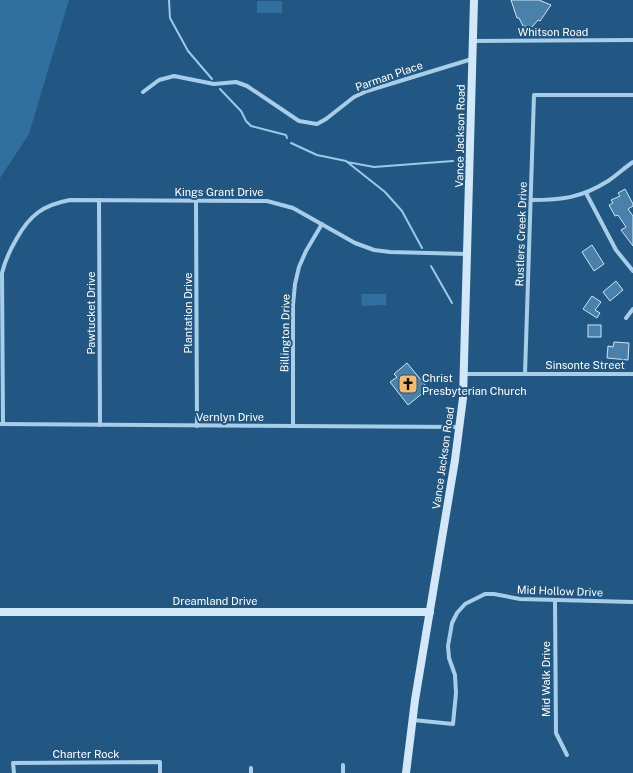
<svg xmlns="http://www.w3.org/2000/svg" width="633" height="773" font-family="'Public Sans',sans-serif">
	<rect width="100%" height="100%" fill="#215782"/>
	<g fill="#31709e">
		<path d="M 0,0 L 69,0 L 29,134 L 0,178 Z"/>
		<rect x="257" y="1" width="25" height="12"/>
		<path d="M 361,294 L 386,294 L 386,305 L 362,306 Z"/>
	</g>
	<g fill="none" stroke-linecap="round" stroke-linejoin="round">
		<g stroke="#9bc9ea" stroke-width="2">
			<path d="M 169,0 L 170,18 L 188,51 L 212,79"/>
			<path d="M 220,89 L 241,111 L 246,121 L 251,126 L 282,134 L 286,135 L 287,138"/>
			<path d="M 291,143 L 317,155 L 346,161 L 385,192 L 402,211 L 422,248"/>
			<path d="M 347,162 L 374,167 L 453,161"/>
			<path d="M 431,266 L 452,303"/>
		</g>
	</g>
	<g fill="#4981ab" stroke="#cce4f6">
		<path d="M 511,0 L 539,0 L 551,5 L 540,21 L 538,20 L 532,27 L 523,26 L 519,18 L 517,18 Z"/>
		<path d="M 625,189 L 633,204 L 633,206 L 628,209 L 633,216 L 633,246 L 621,230 L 626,227 L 618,215 L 615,216 L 609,205 L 613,203 L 611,200 L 620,196 L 618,193 Z"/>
		<path d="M 592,245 L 604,264 L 594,271 L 582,252 Z"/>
		<path d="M 616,281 L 623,290 L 610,301 L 603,292 Z"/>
		<path d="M 592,296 L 601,302 L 595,310 L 600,313 L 597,318 L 583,309 Z"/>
		<rect x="588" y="325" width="13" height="12"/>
		<path d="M 614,342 L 629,343 L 628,360 L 607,358 L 608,346 L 613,347 Z"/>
		<path d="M 407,363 L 426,386 L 422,389 L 424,392 L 408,405 L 390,382 L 397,377 L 394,374 Z"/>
	</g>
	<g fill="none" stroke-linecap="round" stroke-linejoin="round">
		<g stroke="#a8cde8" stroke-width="4">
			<path d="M 473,41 L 633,40"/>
			<path d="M 143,92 L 159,80 L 174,76 L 214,84 L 236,82 L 247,86 L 299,121 L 317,124 L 326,119 L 354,97 L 367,91 L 472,59"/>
			<path d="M 586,193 L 616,250 L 633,271"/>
			<path d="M 99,200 L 100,425"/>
			<path d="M 196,200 L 197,426"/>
			<path d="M 531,200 C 562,200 581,198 608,181 C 617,175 624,168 633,162"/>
			<path d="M 626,318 L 633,309"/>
			<path d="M 464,374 L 633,374"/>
			<path d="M 525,374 L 534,95 L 633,95"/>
			<path d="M 0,424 L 460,427"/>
			<path d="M 3,424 L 2,273 C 5,260 10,250 17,238 C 30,215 43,205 70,200 L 267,201 L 293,208 L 355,243 L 374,250 L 390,252 L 467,254"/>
			<path d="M 293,426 L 293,305 L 295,284 L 299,267 L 306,251 L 322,224"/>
			<path d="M 555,601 L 556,733 L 567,755"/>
			<path d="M 413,720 L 453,724 L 456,693 L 455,675 L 449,658 L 448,646 L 452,623 L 457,613 L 465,604 L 485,594 L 494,594 L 520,599 L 633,602"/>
			<path d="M 251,768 L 251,773"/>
			<path d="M 14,773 L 13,763 L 160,762 L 160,773"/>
			<path d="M 343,773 L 343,765"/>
		</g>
		<g stroke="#d2e7f7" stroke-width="8">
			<path d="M 0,612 L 430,612"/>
			<path d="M 406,773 L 415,700 L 455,460 L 463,398 L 474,0"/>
		</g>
	</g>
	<defs>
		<g id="church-square" transform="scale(1)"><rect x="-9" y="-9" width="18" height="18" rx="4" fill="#f5bb69" stroke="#215782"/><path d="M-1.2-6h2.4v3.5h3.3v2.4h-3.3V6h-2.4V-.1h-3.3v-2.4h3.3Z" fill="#111"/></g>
	</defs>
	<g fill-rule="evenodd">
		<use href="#church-square" x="408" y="384"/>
	</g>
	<g text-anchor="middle" stroke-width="4" stroke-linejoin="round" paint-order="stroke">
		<g font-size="11" fill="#fff" stroke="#215782">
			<text x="553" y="36">Whitson Road</text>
			<text transform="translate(389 76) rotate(-19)" y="4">Parman Place</text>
			<text transform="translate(460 136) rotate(-89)" y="4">Vance Jackson Road</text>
			<text x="219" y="196">Kings Grant Drive</text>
			<text transform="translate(521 234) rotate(-88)" y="4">Rustlers Creek Drive</text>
			<text transform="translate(91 313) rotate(-90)" y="4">Pawtucket Drive</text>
			<text transform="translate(188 313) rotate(-90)" y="4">Plantation Drive</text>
			<text transform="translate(285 333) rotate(-89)" y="4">Billington Drive</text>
			<text x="585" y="369">Sinsonte Street</text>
			<text x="230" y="421">Vernlyn Drive</text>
			<text transform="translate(443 458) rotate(-82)" y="4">Vance Jackson Road</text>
			<text transform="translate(560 591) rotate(2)" y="4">Mid Hollow Drive</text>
			<text x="215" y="605">Dreamland Drive</text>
			<text transform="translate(546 679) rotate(-90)" y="4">Mid Walk Drive</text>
			<text x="86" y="758">Charter Rock</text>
		</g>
		<g font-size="11" fill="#fff" stroke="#215782" text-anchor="start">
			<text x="422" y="382">Christ<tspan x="422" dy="13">Presbyterian Church</tspan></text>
		</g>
	</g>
</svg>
